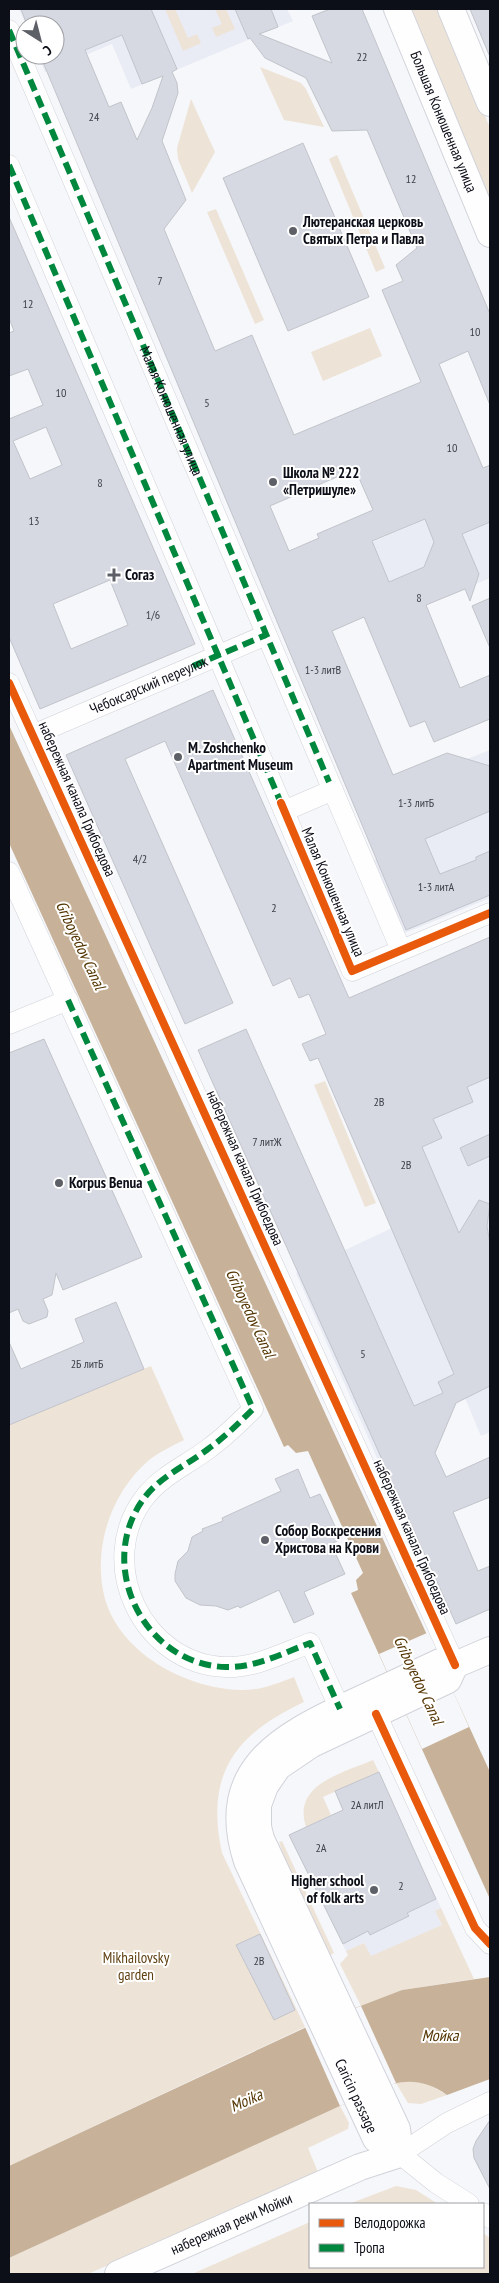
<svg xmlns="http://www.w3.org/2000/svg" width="499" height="2283" font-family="'PT Sans Narrow',sans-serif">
	<rect width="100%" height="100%" fill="#f6f7fa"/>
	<g fill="#e9ebf5">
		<path d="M 19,9 L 287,9 L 293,21 L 131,89 L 112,44 L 45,72 L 38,55 L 55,55 L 55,25 L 26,25 Z"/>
		<path d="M 490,492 L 490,578 L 402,615 L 372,542 Z"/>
		<path d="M 490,750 L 490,898 L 400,935 L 369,862 L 488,812 L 467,759 Z"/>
		<path d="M 490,961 L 490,1432 L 481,1436 L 465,1398 L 456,1403 L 435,1453 L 385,1476 L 296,1273 L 407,1221 L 326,1034 Z"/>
		<path d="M 331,1815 L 352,1860 L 406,1835 L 441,1908 L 435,1911 L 442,1925 L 371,1957 L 364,1943 L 346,1951 L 289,1835 Z"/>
	</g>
	<g fill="#eee3d7">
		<path d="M 165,9 L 175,9 L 188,38 L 197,34 L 201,43 L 183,51 Z"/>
		<path d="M 215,9 L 226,9 L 235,29 L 216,37 L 212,28 L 222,24 Z"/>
		<path d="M 407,9 L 441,9 L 490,128 L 490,209 Z"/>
		<path d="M 260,67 L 301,83 L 306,89 L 324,127 L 284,120 Z"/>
		<path d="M 191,99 L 215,152 L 192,193 L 178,159 L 177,148 Z"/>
		<path d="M 337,155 L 385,268 L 376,272 L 329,159 Z"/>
		<path d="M 216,209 L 264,320 L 255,324 L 207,212 Z"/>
		<path d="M 370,328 L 382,356 L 323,381 L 311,352 Z"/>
		<path d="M 325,1081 L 376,1203 L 365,1207 L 314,1085 Z"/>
		<path d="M 151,1366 L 184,1440 C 172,1446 159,1452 148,1461 C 110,1494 92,1550 105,1599 C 121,1654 186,1688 239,1690 C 259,1691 276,1684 294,1677 L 304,1702 C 234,1735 205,1774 222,1853 L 305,2027 L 9,2166 L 9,1425 Z"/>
		<path d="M 373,1760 L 379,1772 L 323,1797 L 331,1815 L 306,1827 C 292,1784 343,1773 373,1760 Z"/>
		<path d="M 282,1841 L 334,1953 L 327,1957 L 287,1867 L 279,1842 Z"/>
		<path d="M 441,1908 L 474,1979 L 402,1990 L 361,2006 L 340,1964 L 348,1955 L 346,1951 L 364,1943 L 371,1956 L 442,1925 L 435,1911 Z"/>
		<path d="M 407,2080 L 428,2084 L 447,2095 L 421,2104 L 408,2103 L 396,2083 Z"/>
		<path d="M 340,2106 L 349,2123 L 348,2129 L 308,2148 L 318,2172 L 88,2274 L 9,2274 L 9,2258 Z"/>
		<path d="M 396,2186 L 416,2190 L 438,2204 L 349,2204 Z"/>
		<path d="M 310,2222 L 310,2267 L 483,2267 L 483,2233 L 490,2238 L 490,2274 L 192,2274 Z"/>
	</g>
	<g fill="#c7b299">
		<path d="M 9,725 L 490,1772 L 490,1899 L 351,1593 L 358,1590 L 356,1580 L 363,1573 L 308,1451 L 296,1453 L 288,1445 L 284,1447 L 9,843 Z"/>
		<path d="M 490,1977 L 490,2079 L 447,2095 C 407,2067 380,2090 340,2106 L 9,2258 L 9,2166 L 311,2025 L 402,1990 Z"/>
	</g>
	<g fill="#f6f7fa">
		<path d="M 427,1633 L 469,1727 L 422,1749 L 379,1654 Z"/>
		<path d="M 361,2006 L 396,2083 L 340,2106 L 305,2027 Z"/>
	</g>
	<g fill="#d6d9e2" stroke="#c2c4cb" fill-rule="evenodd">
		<path d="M 21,9 L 151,9 L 177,69 L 172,72 L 177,83 L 178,93 L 162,141 L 186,200 L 164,229 L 215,351 L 252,335 L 294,435 L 421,382 L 382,290 L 403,281 L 396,265 L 417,248 L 367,130 L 332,131 L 306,78 L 265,58 L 250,38 L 248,39 L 235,9 L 271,9 L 278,27 L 259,34 L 332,63 L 312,16 L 330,9 L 362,9 L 490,314 L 490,405 L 468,351 L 439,364 L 483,468 L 490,465 L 490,522 L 462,534 L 479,574 L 470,601 L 465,589 L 426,605 L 460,688 L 490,675 L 490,719 L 434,742 L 425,721 L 410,727 L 364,617 L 332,631 L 393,775 L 447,753 L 490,766 L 490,811 L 425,839 L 440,874 L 476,860 L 476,857 L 490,851 L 490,895 L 406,930 L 40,55 L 55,55 L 55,25 L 27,25 ZM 122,35 L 142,84 L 163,76 L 152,108 L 137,140 L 121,102 L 109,107 L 85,50 ZM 355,469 L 373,510 L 317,534 L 319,538 L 289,551 L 270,506 ZM 425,519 L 434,542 L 424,567 L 389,582 L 372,541 Z"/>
		<path d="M 470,9 L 490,9 L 490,57 Z"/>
		<path d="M 303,143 L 369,297 L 288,331 L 223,178 Z"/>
		<path d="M 9,217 L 195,644 L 40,709 L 9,637 L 9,419 L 43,405 L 28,369 L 9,376 L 9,333 L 14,331 L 9,318 ZM 46,427 L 62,465 L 30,479 L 13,441 ZM 110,580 L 128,625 L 71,649 L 53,604 Z"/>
		<path d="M 490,598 L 490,648 L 472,606 Z"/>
		<path d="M 213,690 L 349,998 L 490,937 L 490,1077 L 467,1087 L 473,1102 L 433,1119 L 442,1138 L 422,1147 L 459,1233 L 479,1200 L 490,1204 L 487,1226 L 490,1244 L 490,1386 L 456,1403 L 435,1453 L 446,1477 L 490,1457 L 490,1497 L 453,1512 L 478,1571 L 490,1566 L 490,1609 L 456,1624 L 198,1050 L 246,1029 L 414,1406 L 443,1393 L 438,1382 L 454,1374 L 318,1058 L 310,1061 L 302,1044 L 326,1034 L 309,994 L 299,998 L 290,978 L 273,986 L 165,741 L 125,759 L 233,1003 L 185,1024 L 66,755 Z"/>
		<path d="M 44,1039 L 142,1257 L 63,1290 L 56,1273 L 52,1295 L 43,1299 L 48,1311 L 47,1317 L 29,1324 L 23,1321 L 18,1309 L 9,1313 L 9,1053 Z"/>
		<path d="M 490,1134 L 490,1156 L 468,1166 L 460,1148 Z"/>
		<path d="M 116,1302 L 144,1369 L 9,1425 L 9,1342 L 21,1369 L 84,1342 L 75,1319 Z"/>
		<path d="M 298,1469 L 310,1498 L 320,1494 L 341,1539 L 331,1544 L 345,1574 L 304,1592 L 314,1614 L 294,1623 L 279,1590 L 240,1608 L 238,1606 L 228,1610 L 216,1606 L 200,1605 L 186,1598 L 175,1581 L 175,1574 L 178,1561 L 188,1551 L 192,1537 L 203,1531 L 202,1529 L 223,1521 L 222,1518 L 281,1491 L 275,1479 Z"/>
		<path d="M 379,1772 L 436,1899 L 407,1913 L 409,1916 L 370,1935 L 368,1931 L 343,1944 L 289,1835 L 343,1810 L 335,1791 Z"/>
		<path d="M 260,1934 L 295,2010 L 274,2020 L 236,1945 Z"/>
		<path d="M 490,2120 L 490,2189 L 474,2158 L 473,2149 L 476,2141 Z"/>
	</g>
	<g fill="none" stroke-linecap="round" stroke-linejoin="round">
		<g stroke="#d1d3da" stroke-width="21">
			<g id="minor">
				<path d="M 9,30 L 401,950"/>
				<path d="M 9,165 L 352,971 L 490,913"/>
				<path d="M 9,683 L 455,1665"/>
				<path id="s1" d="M 33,735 L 266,635"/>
				<path d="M 284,811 L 333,790"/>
				<path d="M 9,872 L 253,1409 C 239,1423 225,1437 208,1449 C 187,1465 161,1476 145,1497 C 94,1563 143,1665 226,1667 C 255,1668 283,1653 310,1643 L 340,1709"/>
				<path d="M 9,1024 L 68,1000"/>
				<path d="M 376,1714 L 475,1928 L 490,1944"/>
				<path d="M 469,2204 L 436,2183 L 400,2154 L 447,2123 L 490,2102"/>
				<path d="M 483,2213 L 490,2218"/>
			</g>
		</g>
		<g stroke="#d1d3da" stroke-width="28">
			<g id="major">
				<path id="s2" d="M 397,9 L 490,234"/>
				<path d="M 451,9 L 490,103"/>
				<path d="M 455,1665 L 490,1650"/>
				<path d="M 400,2154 L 376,2139 L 247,1861 C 217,1771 279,1737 350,1704 C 380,1690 410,1676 440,1662 L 455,1665"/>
				<path d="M 400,2154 L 397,2129 L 261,1839 L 258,1827 L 258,1805 L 265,1786 L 278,1767 L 312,1744 L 448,1680 L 455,1665"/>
				<path id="s3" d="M 118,2274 L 360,2167 L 400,2154"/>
			</g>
		</g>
		<use href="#minor" stroke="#fefefe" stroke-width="20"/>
		<use href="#major" stroke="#fefefe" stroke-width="26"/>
		<g stroke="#00873e" stroke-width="6" stroke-dasharray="12 6" stroke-linecap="butt">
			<path id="s4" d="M 9,30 L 329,782"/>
			<path d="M 9,165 L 281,803"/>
			<path d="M 193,666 L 266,635"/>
			<path d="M 68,1000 L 253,1409 C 239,1423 225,1437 208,1449 C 187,1465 161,1476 145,1497 C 94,1563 143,1665 226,1667 C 255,1668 283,1653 310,1643 L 340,1709"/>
		</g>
		<g stroke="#fff" stroke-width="11">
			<g id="cycleway">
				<path d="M 9,683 L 455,1665"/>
				<path d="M 281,803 L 352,971 L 490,913"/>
				<path d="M 376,1714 L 475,1928 L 490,1944"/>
			</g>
		</g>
		<use href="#cycleway" stroke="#e8590c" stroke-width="8"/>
	</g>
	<g fill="#5e6067" stroke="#fff" stroke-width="2">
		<circle cx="293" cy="231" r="5"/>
		<circle cx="273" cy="482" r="5"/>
		<path d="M111.5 567.5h5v5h5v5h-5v5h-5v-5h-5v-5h5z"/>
		<circle cx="178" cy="757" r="5"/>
		<circle cx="59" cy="1183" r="5"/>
		<circle cx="265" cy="1540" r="5"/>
		<circle cx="374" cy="1890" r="5"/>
	</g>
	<g text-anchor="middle" stroke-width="4" stroke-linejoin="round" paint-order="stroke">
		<g font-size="12" fill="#3e414a">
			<text x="362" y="61">22</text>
			<text x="94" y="121">24</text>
			<text x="411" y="183">12</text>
			<text x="160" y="285">7</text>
			<text x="28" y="308">12</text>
			<text x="475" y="336">10</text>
			<text x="61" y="397">10</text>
			<text x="207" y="407">5</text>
			<text x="452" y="452">10</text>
			<text x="100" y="487">8</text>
			<text x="34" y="525">13</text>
			<text x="419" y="602">8</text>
			<text x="153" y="619">1/6</text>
			<text x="323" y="674">1-3 литВ</text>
			<text x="416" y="807">1-3 литБ</text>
			<text x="140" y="863">4/2</text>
			<text x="436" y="891">1-3 литА</text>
			<text x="274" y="912">2</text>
			<text x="379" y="1106">2В</text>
			<text x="267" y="1146">7 литЖ</text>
			<text x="406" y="1169">2В</text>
			<text x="363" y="1358">5</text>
			<text x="87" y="1368">2Б литБ</text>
			<text x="367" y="1809">2А литЛ</text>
			<text x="321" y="1852">2А</text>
			<text x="401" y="1890">2</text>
			<text x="259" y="1965">2В</text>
		</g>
		<g font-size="15" fill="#0c0e18" stroke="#fff">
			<text dy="5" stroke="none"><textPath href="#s2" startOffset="122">Большая Конюшенная улица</textPath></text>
			<text dy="5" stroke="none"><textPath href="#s4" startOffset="414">Малая Конюшенная улица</textPath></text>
			<text dy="5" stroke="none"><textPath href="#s1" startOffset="126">Чебоксарский переулок</textPath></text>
			<text transform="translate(77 799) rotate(66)" y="5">набережная канала Грибоедова</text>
			<text transform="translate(333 892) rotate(67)" y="5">Малая Конюшенная улица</text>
			<text transform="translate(245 1168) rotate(66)" y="5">набережная канала Грибоедова</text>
			<text transform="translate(412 1537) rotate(66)" y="5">набережная канала Грибоедова</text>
			<text transform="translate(356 2096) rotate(65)" y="5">Caricin passage</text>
			<text dy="5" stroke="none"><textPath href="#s3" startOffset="124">набережная реки Мойки</textPath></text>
		</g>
		<g font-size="15" font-weight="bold" fill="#0c0e18" stroke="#fff" text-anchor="start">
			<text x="303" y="227">Лютеранская церковь<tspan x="303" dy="17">Святых Петра и Павла</tspan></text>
			<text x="283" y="478">Школа № 222<tspan x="283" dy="17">«Петришуле»</tspan></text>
			<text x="125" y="580">Согаз</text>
			<text x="188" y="753">M. Zoshchenko<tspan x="188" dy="17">Apartment Museum</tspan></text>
			<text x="69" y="1188">Korpus Benua</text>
			<text x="275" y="1536">Собор Воскресения<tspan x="275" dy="17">Христова на Крови</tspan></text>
			<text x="364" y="1886" text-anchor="end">Higher school<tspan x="364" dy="17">of folk arts</tspan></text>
		</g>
		<g font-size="15" fill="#604112" stroke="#fff">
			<text x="136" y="1963">Mikhailovsky<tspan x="136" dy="17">garden</tspan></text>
		</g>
		<g font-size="16" font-style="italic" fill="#533502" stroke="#fff">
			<text transform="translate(81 945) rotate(65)" y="6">Griboyedov Canal</text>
			<text transform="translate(251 1313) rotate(65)" y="6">Griboyedov Canal</text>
			<text transform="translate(419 1680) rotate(65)" y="6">Griboyedov Canal</text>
			<text x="440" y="2041">Мойка</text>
			<text transform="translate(246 2100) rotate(-24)" y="6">Moika</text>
		</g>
	</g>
	<rect width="499" height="2283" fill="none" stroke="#0c0e18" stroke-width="20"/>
	<rect x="309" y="2203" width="175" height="65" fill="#ffffff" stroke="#9e9fa3"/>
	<rect x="319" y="2219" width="25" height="8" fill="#e8590c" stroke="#9e9fa3"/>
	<text x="354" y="2228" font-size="15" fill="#0c0e18">Велодорожка</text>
	<rect x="319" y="2244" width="25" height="8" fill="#00873e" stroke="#9e9fa3"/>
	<text x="354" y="2253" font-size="15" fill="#0c0e18">Тропа</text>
	<g transform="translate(40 40) rotate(144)"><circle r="24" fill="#ffffff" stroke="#9e9fa3"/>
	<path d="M0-4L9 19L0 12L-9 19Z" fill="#5e6067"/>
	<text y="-8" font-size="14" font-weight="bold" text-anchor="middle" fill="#0c0e18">С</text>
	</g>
</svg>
